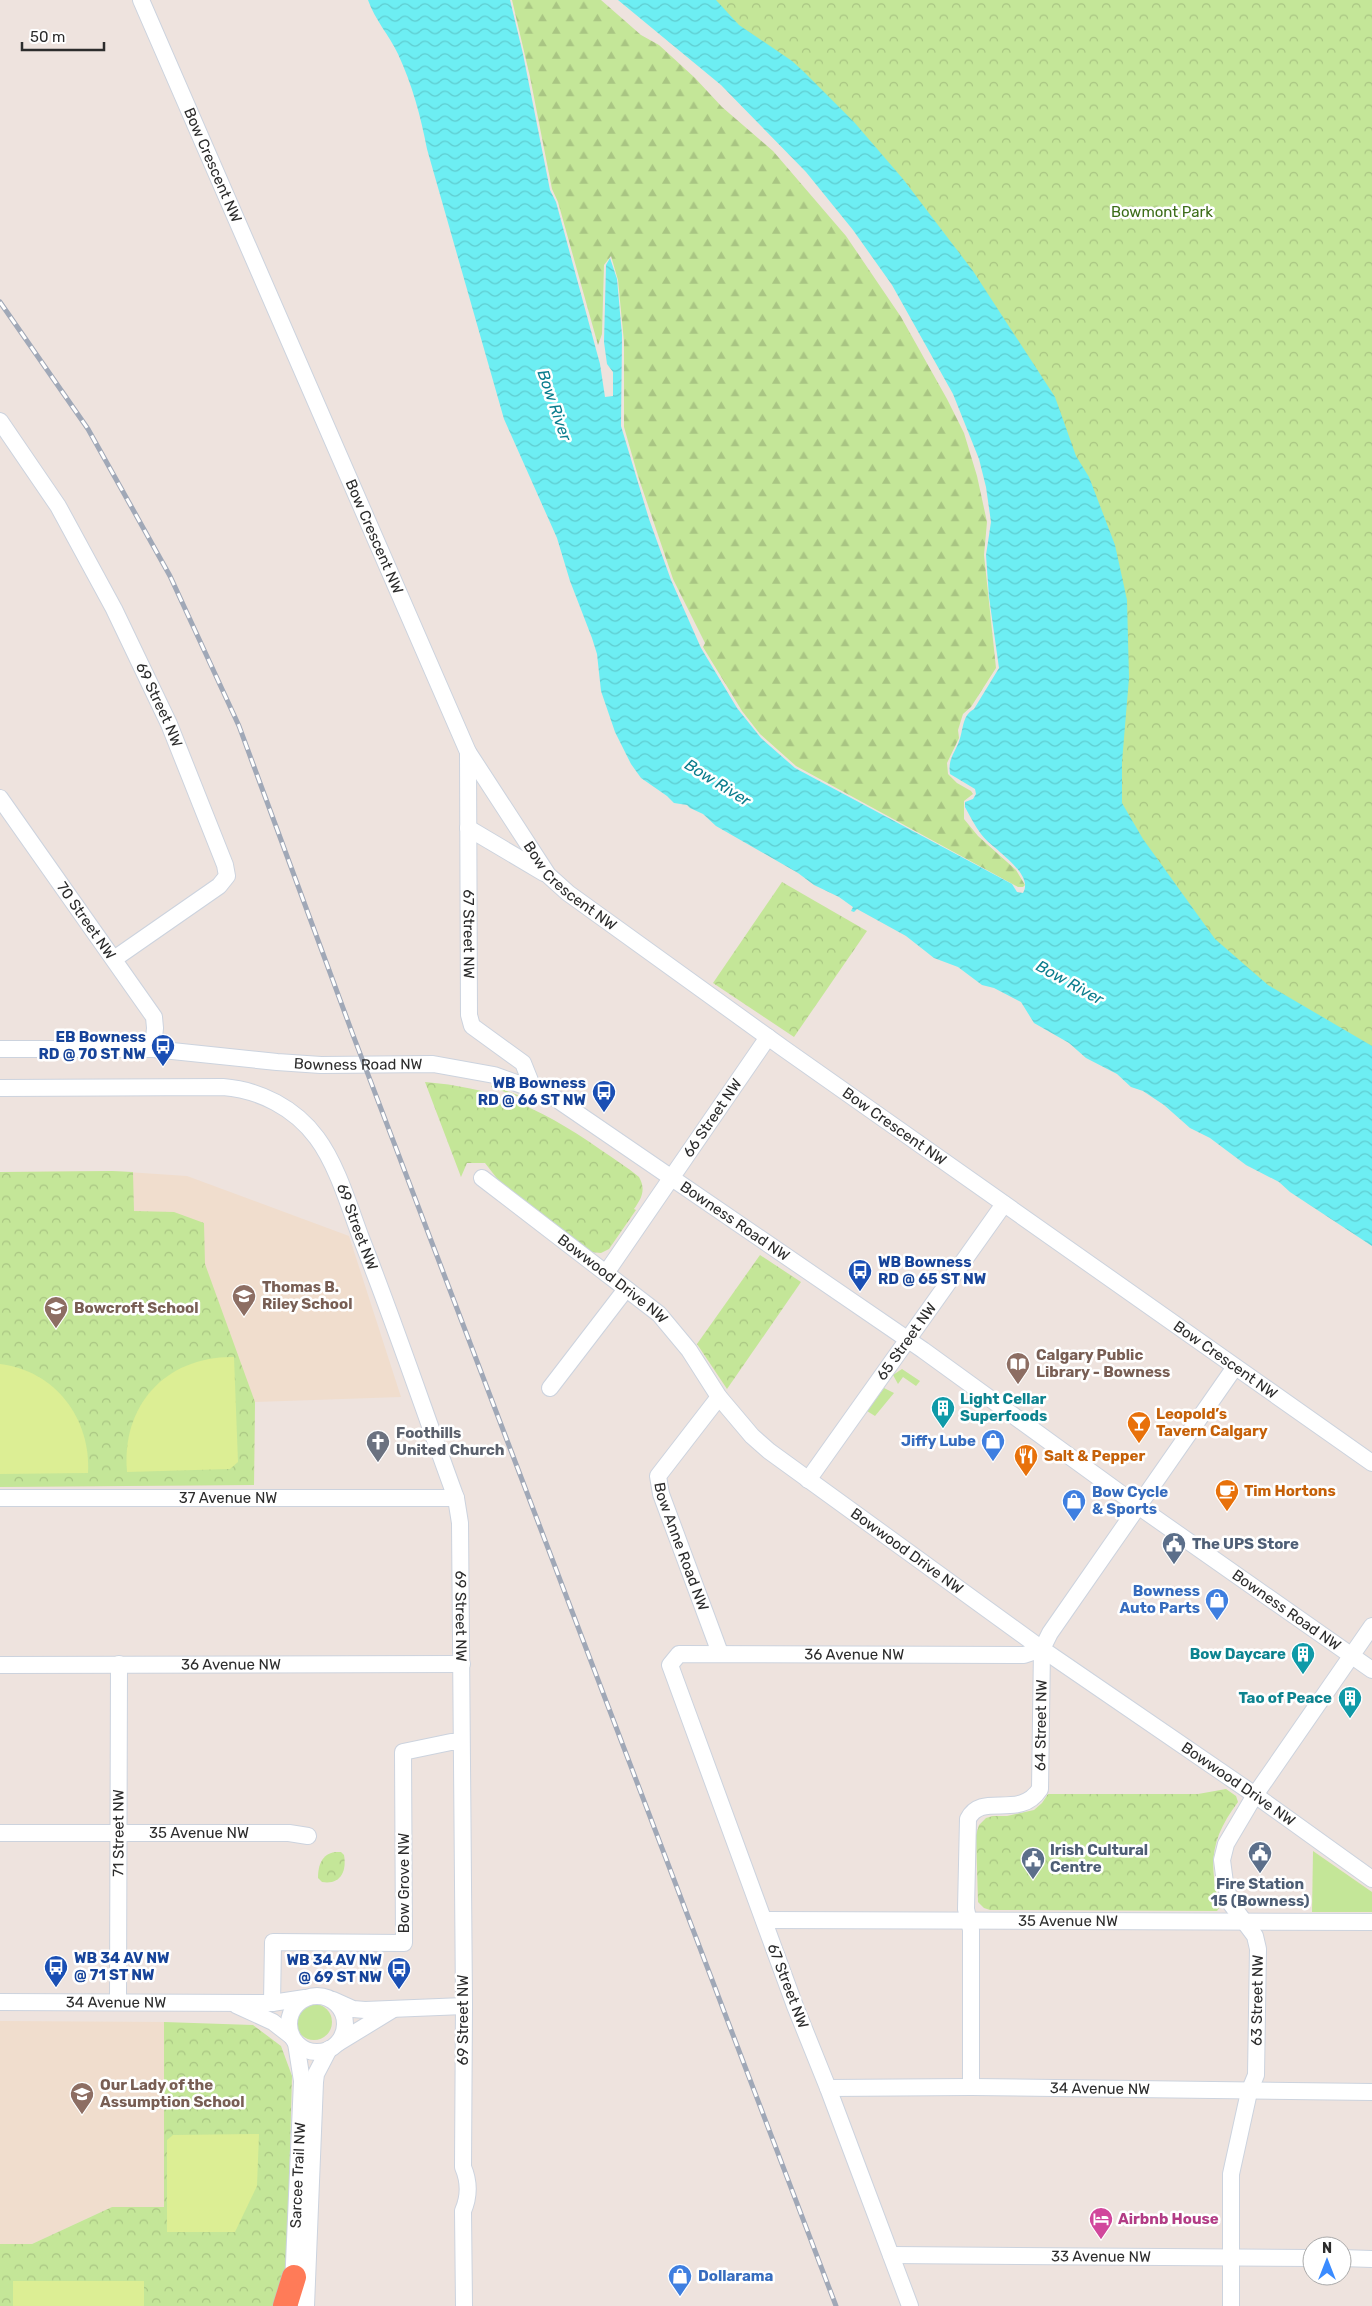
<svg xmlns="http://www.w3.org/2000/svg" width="1372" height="2306" font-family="Rubik,sans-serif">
	<defs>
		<pattern id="forest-firs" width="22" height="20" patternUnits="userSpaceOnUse" patternTransform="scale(1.25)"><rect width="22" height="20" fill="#c4e698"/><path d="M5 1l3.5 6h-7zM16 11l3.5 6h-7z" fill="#a9c583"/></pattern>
		<pattern id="park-crowns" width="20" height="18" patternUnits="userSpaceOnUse" patternTransform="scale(1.25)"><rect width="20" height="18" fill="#c4e698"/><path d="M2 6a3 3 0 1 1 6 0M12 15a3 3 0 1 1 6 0" fill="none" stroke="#a9c583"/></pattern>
		<pattern id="water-waves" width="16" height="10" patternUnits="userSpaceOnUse" patternTransform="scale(1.25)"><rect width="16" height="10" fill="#6deef3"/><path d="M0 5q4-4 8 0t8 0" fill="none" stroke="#5fccd0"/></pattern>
	</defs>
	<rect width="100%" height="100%" fill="#eee3de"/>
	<g fill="#f0ddcd">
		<path d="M 112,1171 L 187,1176 L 349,1236 L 401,1397 L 255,1402 L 254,1485 L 0,1487 L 0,1172 Z"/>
		<path d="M 0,2021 L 164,2022 L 164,2207 L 112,2207 L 32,2244 L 0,2244 Z"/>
	</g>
	<g fill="#c4e698">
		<path d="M 492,1085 L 545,1106 L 491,1087 Z"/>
		<path d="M 902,1369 L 920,1381 L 916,1386 L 903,1377 L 898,1384 L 893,1375 Z"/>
		<path d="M 884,1388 L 894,1393 L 875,1416 L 867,1411 Z"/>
		<path d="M 1313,1851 L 1372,1892 L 1372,1912 L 1312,1912 Z"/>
		<circle cx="314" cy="2022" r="18"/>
	</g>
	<path fill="url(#forest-firs)" d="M 512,0 L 601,0 L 641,35 L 659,45 L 695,78 L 722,107 L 773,151 L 846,236 L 901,317 L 947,399 L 964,433 L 977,476 L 987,522 L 984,555 L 996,668 L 971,707 L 963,714 L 958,730 L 959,738 L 947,763 L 948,774 L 957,783 L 971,791 L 973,794 L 964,801 L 964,819 L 978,836 L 1016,870 L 1025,885 L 1023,887 L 1018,887 L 796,766 L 760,734 L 742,711 L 706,652 L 703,647 L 705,643 L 673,579 L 638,476 L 624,427 L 624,342 L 618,280 L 611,256 L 604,265 L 602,334 L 598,345 L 558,202 L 552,189 L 530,77 Z"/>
	<g fill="url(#park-crowns)">
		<path d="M 700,0 L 1372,0 L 1372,1047 L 1269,991 L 1207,939 L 1116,804 L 1109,558 Z"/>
		<path d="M 782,882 L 867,931 L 794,1037 L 713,983 Z"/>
		<path d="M 425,1082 C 497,1088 542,1109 601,1150 C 614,1159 627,1167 639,1177 C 646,1189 642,1198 634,1209 L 636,1210 L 609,1249 L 601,1253 L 591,1252 L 499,1181 L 485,1163 L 467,1163 L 461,1177 Z"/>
		<path d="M 112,1171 L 133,1172 L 134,1211 L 174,1212 L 204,1223 L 205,1264 L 255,1402 L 254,1485 L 0,1487 L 0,1172 Z"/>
		<path d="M 760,1255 L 801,1282 L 727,1389 L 697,1344 Z"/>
		<path d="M 1226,1789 L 1236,1796 L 1238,1802 C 1211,1838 1208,1863 1220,1907 L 1217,1911 L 990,1910 L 984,1908 L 978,1902 L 976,1835 L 979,1825 L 986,1818 L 993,1816 L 1007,1816 L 1034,1810 L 1042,1803 L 1048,1794 L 1198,1794 Z"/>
		<path d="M 335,1852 L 341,1852 L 344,1855 C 347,1872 340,1885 322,1882 L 318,1878 C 318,1865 322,1854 335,1852 Z"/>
		<path d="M 164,2022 L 253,2025 L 281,2046 L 292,2076 L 287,2261 L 275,2306 L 0,2306 L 0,2244 L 32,2244 L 112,2207 L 164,2207 Z"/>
	</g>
	<g fill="#dcee94">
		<path d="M 234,1357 L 238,1462 L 230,1469 L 127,1472 C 121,1405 166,1356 234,1357 Z"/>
		<path d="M 0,1364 C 56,1371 91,1419 88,1473 L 0,1474 Z"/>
		<path d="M 259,2134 L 257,2186 L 235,2232 L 167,2232 L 167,2140 L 173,2135 Z"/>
		<rect x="13" y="2281" width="131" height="25"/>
	</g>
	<path fill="url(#water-waves)" d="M 368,0 L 510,0 L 523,54 L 550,190 L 556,202 L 600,364 L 605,397 L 613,396 L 613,372 L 607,364 L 604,342 L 606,265 L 610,258 L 617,279 L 622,335 L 621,426 L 649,519 L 671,580 L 701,648 L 737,708 L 761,738 L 795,768 L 1012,884 L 1017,892 L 1023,893 C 1035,873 992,849 981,834 C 975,826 970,816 965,807 L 965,802 L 973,799 L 976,794 L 975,789 L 950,774 C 948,761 953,755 958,744 C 964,731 961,716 974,709 L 999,668 L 989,597 L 986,555 L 991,522 L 986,487 L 979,459 L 953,394 L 892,285 L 853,230 L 806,172 L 721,85 L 618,0 L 716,0 L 739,25 L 792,61 L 803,71 L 854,122 L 903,179 L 973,271 L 1055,397 L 1076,456 L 1089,477 L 1115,545 L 1127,600 L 1129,678 L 1122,762 L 1122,803 L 1143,839 L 1215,939 L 1268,985 L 1372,1046 L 1372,1246 L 1290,1192 L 1279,1182 L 1246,1165 L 1210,1138 L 1190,1128 L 1164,1105 L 1143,1091 L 1131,1087 L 1117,1074 L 1086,1058 L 1069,1043 L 1034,1023 L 1021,1002 L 994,988 L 982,985 L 958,967 L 934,958 L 906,936 L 857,909 L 854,912 L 851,911 L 853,907 L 839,897 L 814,885 L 798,873 L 716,826 L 703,814 L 690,808 L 687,805 L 674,803 L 667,796 L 641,778 L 631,764 L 615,732 L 601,691 L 597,654 L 592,638 L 570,581 L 557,538 L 504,419 L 427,149 C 421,117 412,84 398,54 C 389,35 375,20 368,0 Z"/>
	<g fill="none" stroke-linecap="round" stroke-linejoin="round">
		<g stroke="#ccd3de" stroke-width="18">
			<g id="minor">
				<path id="s1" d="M 141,0 L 468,752 L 548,875 L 568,893 L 783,1048 L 1372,1463"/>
				<path id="s2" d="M 0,421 L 58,506 L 114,609 L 169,724 L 225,865 L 227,876 L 219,886 L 114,959"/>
				<path id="s3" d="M 468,752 L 469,1015 L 472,1026 L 523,1063 L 533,1088"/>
				<path id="s4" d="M 0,798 L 154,1017 L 155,1028 L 153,1049"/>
				<path d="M 468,828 L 544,873"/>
				<path id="s5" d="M 0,1049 L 153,1049 L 277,1062 L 321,1065 L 433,1064 L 494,1075 L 552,1096 L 923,1350 L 1138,1506 L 1372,1670"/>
				<path id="s6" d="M 0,1088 L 223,1087 C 260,1090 295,1108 317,1138 C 337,1165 349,1206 361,1238 C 395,1324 424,1411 456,1498 L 460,1523 L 464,2003 L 463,2167 C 469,2181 469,2197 463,2211 L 464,2306"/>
				<path id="s7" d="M 482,1178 L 659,1314 L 689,1350 L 719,1397 L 752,1436 L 769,1451 L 1042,1649 L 1255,1795 L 1372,1879"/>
				<path id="s8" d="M 606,1273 L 768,1037"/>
				<path d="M 550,1388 L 626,1289"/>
				<path id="s9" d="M 719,1397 L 658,1476 L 661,1494 L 720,1653"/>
				<path id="s10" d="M 808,1480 L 1004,1204"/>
				<path id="s11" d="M 0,1498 L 456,1498"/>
				<path id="s12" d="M 0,1665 L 462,1664"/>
				<path id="s13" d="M 0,1833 L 289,1833 L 308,1836"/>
				<path id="s14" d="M 764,1920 L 1372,1922"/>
				<circle cx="317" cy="2024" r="28"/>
				<path d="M 333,2000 L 353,2009 L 365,2010 L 464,2006"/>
				<path id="s15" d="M 0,2002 L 272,2003 L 305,1998"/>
				<path id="s16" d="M 118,2002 L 119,1664"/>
				<path d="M 272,2003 L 273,1942 L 404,1943 L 403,1752 L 451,1742 L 461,1742"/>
				<path d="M 236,2005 L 273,2022 L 291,2036"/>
				<path d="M 338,2043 L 392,2010"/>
				<path id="s17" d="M 971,2087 L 971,1930 L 966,1909 L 968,1819 C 982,1791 1019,1821 1040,1789 L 1042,1649 L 1050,1633 L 1235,1367"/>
				<path id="s18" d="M 828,2088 L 971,2087 L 1372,2092"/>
				<path id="s19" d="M 891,2255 L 1312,2258"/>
				<path d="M 1342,2258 L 1372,2259"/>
				<path id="s20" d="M 293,2286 L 302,2081 L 296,2043"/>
				<path d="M 306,2306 L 315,2082 L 316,2074 L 329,2049"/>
				<path id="s21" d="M 910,2306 L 828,2088 L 795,2006 L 670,1665 L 679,1654 L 1024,1655 L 1042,1649"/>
				<path id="s22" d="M 1231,2306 L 1231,2174 L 1249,2092 L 1256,2075 L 1258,1949 L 1255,1936 L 1231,1904 L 1225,1883 L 1222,1860 L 1226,1844 L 1255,1795 L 1372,1626"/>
			</g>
		</g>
		<g stroke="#c4c4c4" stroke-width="25">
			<path id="highway" d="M 285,2306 L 294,2277"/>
		</g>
		<use href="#minor" stroke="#fff" stroke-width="16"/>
		<use href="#highway" stroke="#ff7b58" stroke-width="24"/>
		<g stroke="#a0a8b7" stroke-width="5">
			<path id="rail" d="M 0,302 L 88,429 L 170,576 L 239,726 L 353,1035 L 836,2306"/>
		</g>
		<use href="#rail" stroke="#fff" stroke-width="3" stroke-dasharray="9" stroke-linecap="butt"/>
	</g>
	<defs>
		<g id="bus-pin" transform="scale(1.25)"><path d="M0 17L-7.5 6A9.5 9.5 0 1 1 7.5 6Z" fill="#1a4fb4" stroke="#fff"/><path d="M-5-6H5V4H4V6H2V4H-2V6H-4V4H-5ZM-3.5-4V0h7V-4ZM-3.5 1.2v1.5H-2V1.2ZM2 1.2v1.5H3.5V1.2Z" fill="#fff"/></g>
		<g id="school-pin" transform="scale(1.25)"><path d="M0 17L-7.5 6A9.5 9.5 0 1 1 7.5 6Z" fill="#8d6e63" stroke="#fff"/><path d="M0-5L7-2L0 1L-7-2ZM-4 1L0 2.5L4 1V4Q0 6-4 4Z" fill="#fff"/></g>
		<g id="library-pin" transform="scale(1.25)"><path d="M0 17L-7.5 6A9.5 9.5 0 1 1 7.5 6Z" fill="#8d6e63" stroke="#fff"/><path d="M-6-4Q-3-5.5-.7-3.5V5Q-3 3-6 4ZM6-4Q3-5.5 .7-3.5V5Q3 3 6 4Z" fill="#fff"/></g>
		<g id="building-pin" transform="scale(1.25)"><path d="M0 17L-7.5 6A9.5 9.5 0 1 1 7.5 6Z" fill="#0f9aa8" stroke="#fff"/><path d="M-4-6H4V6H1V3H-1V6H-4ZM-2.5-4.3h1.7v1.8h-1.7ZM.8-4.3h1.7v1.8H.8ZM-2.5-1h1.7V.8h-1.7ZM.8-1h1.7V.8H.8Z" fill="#fff"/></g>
		<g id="bar-pin" transform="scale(1.25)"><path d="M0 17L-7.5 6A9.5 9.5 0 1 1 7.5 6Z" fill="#e8710a" stroke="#fff"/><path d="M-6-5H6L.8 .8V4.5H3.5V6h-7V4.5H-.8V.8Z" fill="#fff"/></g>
		<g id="shop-pin" transform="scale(1.25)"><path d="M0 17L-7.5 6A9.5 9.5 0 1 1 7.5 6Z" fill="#3f7fe0" stroke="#fff"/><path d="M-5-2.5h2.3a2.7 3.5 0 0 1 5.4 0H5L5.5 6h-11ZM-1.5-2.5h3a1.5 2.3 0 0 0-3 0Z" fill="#fff"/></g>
		<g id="church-pin" transform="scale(1.25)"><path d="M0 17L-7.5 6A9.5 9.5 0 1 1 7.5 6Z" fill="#6b7280" stroke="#fff"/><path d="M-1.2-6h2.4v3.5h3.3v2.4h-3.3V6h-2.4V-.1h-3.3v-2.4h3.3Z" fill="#fff"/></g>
		<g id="restaurant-pin" transform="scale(1.25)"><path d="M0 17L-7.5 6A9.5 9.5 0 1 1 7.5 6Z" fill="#e8710a" stroke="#fff"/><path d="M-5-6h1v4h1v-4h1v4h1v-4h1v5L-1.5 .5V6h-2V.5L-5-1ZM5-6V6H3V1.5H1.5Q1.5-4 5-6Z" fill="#fff"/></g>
		<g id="cafe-pin" transform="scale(1.25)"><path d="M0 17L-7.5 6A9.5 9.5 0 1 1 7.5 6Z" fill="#e8710a" stroke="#fff"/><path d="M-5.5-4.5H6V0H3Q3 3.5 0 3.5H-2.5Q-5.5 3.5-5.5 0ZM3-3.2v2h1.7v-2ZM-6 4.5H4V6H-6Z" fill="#fff"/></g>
		<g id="civic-pin" transform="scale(1.25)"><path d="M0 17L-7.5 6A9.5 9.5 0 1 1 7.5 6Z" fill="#5c6f8a" stroke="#fff"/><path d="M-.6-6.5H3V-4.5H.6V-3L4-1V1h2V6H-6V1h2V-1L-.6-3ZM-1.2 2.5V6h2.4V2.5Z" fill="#fff"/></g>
		<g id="hotel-pin" transform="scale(1.25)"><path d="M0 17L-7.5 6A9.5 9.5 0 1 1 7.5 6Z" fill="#d1479c" stroke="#fff"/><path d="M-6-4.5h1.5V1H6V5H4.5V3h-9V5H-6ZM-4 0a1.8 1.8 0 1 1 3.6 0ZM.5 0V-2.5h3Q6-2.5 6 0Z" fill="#fff"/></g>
	</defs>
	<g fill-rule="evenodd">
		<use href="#bus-pin" x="163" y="1046"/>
		<use href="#bus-pin" x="604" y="1092"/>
		<use href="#bus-pin" x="860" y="1271"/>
		<use href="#school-pin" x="244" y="1296"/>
		<use href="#school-pin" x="56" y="1308"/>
		<use href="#library-pin" x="1018" y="1364"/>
		<use href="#building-pin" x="943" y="1408"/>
		<use href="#bar-pin" x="1139" y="1423"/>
		<use href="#shop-pin" x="993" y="1441"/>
		<use href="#church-pin" x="378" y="1442"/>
		<use href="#restaurant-pin" x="1026" y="1456"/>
		<use href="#cafe-pin" x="1227" y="1491"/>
		<use href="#shop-pin" x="1074" y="1501"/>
		<use href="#civic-pin" x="1174" y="1544"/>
		<use href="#shop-pin" x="1217" y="1600"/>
		<use href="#building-pin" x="1303" y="1654"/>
		<use href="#building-pin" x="1350" y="1698"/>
		<use href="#civic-pin" x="1260" y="1853"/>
		<use href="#civic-pin" x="1033" y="1859"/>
		<use href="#bus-pin" x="56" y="1967"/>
		<use href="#bus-pin" x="399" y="1969"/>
		<use href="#school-pin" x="82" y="2094"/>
		<use href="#hotel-pin" x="1101" y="2219"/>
		<use href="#shop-pin" x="680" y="2276"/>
	</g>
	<g text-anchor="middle" stroke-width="5" stroke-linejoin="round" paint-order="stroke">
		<g font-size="15" fill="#2c2c2c" stroke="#fff">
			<text dy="5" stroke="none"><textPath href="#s1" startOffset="180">Bow Crescent NW</textPath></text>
			<text dy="5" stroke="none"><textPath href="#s1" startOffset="585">Bow Crescent NW</textPath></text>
			<text dy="5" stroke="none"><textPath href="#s2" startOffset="326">69 Street NW</textPath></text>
			<text dy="5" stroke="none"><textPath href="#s1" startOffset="990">Bow Crescent NW</textPath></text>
			<text dy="5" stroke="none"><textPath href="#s4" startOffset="150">70 Street NW</textPath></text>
			<text dy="5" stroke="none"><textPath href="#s3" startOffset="182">67 Street NW</textPath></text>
			<text dy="5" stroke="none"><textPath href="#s5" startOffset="359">Bowness Road NW</textPath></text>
			<text dy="5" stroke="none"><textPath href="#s8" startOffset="188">66 Street NW</textPath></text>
			<text dy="5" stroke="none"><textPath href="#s1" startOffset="1395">Bow Crescent NW</textPath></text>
			<text dy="5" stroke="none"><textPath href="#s5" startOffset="779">Bowness Road NW</textPath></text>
			<text dy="5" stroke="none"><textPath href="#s6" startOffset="431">69 Street NW</textPath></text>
			<text dy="5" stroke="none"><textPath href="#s7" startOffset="165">Bowwood Drive NW</textPath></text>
			<text dy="5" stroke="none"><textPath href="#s10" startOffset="170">65 Street NW</textPath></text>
			<text dy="5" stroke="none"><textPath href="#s1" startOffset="1800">Bow Crescent NW</textPath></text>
			<text dy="5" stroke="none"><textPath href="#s11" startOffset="228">37 Avenue NW</textPath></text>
			<text dy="5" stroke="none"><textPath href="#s9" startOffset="174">Bow Anne Road NW</textPath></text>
			<text dy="5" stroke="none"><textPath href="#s7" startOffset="570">Bowwood Drive NW</textPath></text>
			<text dy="5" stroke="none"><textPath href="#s5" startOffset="1454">Bowness Road NW</textPath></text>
			<text dy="5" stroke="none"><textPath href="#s6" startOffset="838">69 Street NW</textPath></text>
			<text dy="5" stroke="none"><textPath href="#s21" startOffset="874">36 Avenue NW</textPath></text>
			<text dy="5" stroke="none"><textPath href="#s12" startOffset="231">36 Avenue NW</textPath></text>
			<text dy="5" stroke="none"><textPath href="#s17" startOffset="415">64 Street NW</textPath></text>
			<text dy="5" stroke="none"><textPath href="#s7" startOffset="975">Bowwood Drive NW</textPath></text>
			<text dy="5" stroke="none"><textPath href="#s16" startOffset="169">71 Street NW</textPath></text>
			<text dy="5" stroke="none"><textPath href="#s13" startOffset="199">35 Avenue NW</textPath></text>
			<text transform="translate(404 1883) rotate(-90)" y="5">Bow Grove NW</text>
			<text dy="5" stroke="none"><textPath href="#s14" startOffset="304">35 Avenue NW</textPath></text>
			<text transform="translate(788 1986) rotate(69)" y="5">67 Street NW</text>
			<text dy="5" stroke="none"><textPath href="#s22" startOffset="309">63 Street NW</textPath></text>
			<text dy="5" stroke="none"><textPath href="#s15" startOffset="116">34 Avenue NW</textPath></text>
			<text transform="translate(463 2020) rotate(-90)" y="5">69 Street NW</text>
			<text dy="5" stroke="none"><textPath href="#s18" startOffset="272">34 Avenue NW</textPath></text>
			<text dy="5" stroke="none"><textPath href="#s20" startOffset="111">Sarcee Trail NW</textPath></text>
			<text dy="5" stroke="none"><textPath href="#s19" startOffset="210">33 Avenue NW</textPath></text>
		</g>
		<g font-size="15" fill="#3c6d18" stroke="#fff">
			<text x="1162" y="217">Bowmont Park</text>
		</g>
		<g font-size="15" font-weight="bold" fill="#164399" stroke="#fff" text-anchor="end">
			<text x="146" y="1042">EB Bowness<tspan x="146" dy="17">RD @ 70 ST NW</tspan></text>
			<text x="586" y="1088">WB Bowness<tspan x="586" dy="17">RD @ 66 ST NW</tspan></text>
			<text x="878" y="1267" text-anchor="start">WB Bowness<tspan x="878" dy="17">RD @ 65 ST NW</tspan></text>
			<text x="74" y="1963" text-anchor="start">WB 34 AV NW<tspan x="74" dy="17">@ 71 ST NW</tspan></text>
			<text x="382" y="1965">WB 34 AV NW<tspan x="382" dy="17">@ 69 ST NW</tspan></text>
		</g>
		<g font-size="15" font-weight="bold" fill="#785e54" stroke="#fff" text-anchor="start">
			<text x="262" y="1292">Thomas B.<tspan x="262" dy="17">Riley School</tspan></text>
			<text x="74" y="1313">Bowcroft School</text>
			<text x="1036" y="1360">Calgary Public<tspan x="1036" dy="17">Library - Bowness</tspan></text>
			<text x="100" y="2090">Our Lady of the<tspan x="100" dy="17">Assumption School</tspan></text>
		</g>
		<g font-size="15" font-weight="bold" fill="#0d838f" stroke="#fff" text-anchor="end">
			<text x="960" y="1404" text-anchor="start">Light Cellar<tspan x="960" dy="17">Superfoods</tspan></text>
			<text x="1286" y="1659">Bow Daycare</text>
			<text x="1332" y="1703">Tao of Peace</text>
		</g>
		<g font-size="15" font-weight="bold" fill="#c56008" stroke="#fff" text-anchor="start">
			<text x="1156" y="1419">Leopold’s<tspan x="1156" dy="17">Tavern Calgary</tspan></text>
			<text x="1044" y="1461">Salt &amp; Pepper</text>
			<text x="1244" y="1496">Tim Hortons</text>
		</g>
		<g font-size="15" font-weight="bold" fill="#5b616d" stroke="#fff" text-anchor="start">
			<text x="396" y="1438">Foothills<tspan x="396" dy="17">United Church</tspan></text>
		</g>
		<g font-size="15" font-weight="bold" fill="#366cbe" stroke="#fff" text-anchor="end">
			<text x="976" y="1446">Jiffy Lube</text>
			<text x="1092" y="1497" text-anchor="start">Bow Cycle<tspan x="1092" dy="17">&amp; Sports</tspan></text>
			<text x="1200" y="1596">Bowness<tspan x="1200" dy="17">Auto Parts</tspan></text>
			<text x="698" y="2281" text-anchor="start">Dollarama</text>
		</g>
		<g font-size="15" font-weight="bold" fill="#4e5e75" stroke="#fff" text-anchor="start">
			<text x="1192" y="1549">The UPS Store</text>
			<text x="1050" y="1855">Irish Cultural<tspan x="1050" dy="17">Centre</tspan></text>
			<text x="1260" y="1889" text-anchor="middle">Fire Station<tspan x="1260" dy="17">15 (Bowness)</tspan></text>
		</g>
		<g font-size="15" font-weight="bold" fill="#b23c85" stroke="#fff" text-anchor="start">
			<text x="1118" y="2224">Airbnb House</text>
		</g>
		<g font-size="16" font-style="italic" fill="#0a7d8d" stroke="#fff">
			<text transform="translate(555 405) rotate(71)" y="6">Bow River</text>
			<text transform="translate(718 782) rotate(32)" y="6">Bow River</text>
			<text transform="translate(1070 982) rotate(29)" y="6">Bow River</text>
		</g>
	</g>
	<g transform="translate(1327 2261)"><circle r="24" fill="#ffffff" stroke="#ababab"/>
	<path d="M0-4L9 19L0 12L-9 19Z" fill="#3a8bff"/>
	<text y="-8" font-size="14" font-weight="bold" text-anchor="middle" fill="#2c2c2c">N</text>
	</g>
	<path d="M22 42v8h82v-8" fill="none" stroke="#2c2c2c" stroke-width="2.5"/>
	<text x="30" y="42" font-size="15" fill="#2c2c2c" stroke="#ffffff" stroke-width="4" paint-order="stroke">50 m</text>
</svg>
